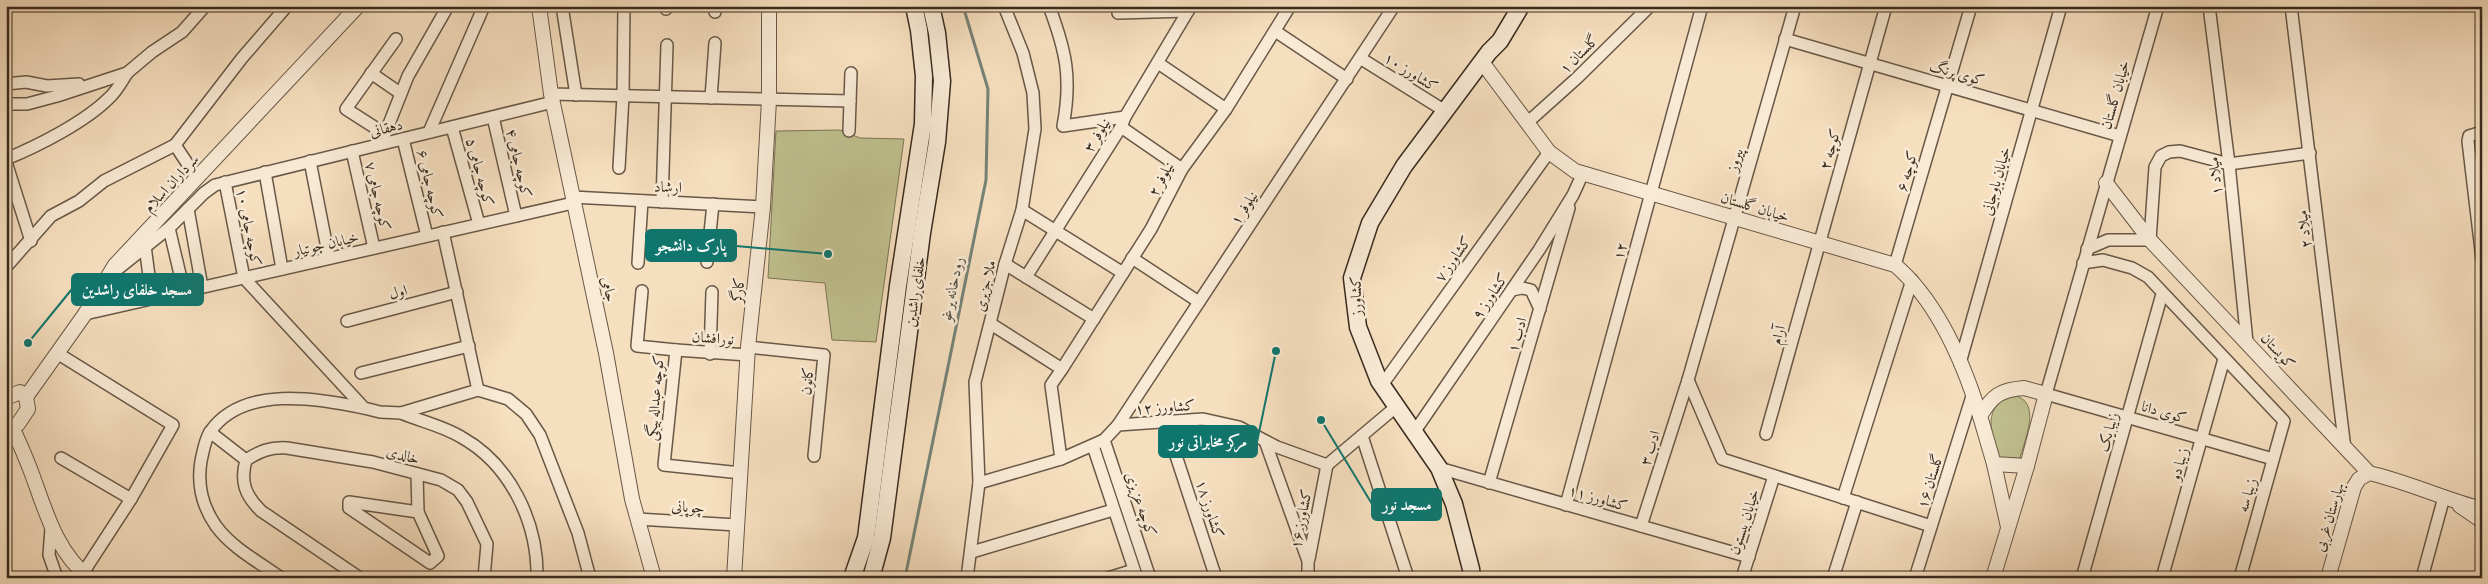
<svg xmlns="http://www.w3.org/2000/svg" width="2488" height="584" font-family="Vollkorn,Amiri,serif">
	<rect width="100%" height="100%" fill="#f6dfbf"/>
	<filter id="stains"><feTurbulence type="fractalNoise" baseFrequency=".004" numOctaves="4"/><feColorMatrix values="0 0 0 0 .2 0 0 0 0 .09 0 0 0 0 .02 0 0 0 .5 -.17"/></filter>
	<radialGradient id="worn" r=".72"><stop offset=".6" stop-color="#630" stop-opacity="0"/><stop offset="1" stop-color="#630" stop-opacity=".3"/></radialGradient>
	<g fill="#c0c18f" stroke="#7c7657">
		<path d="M 840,130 L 860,138 L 904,139 L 876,342 L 832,340 L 825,283 L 768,278 L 776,131 Z"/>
		<path d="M 2012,395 C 2044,400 2024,441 2019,461 L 1997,458 C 1992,432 1981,408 2012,395 Z"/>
	</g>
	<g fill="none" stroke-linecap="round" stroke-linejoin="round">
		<path stroke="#758377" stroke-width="3" d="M 905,578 L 986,180 L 988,89 L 963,6"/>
		<g stroke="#685847" stroke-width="14">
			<g id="minor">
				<path d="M 562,6 L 576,95"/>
				<path d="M 1049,6 C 1066,51 1072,78 1063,126 L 1125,117"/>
				<path d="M 2158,6 L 2046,394 L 2273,459"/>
				<path d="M 2209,6 L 2229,164 L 2247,342"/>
				<path d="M 2291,6 L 2345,449"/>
				<path d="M 666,9 L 666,6"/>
				<path d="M 715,12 L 716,6"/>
				<path d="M 1118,13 L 1188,11"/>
				<path d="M 1275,31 L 1347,79"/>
				<path d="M 396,39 L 346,109 L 385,134 L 408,76 L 448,6"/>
				<path d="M 1785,39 L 2120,136"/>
				<path d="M 1360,58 L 1445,111"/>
				<path d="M 1158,63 L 1226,109"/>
				<path d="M 371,73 L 400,93"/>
				<path d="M 6,84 L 26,82 L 47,86 L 79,84"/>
				<path d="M 551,94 L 850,101"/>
				<path d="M 711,98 L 715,43"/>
				<path d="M 6,104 L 27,104 L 57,96 L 127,73 L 152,52 L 182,32 L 205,6"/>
				<path d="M 493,117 L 516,216"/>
				<path d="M 1528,122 L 1577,78 L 1650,6"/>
				<path d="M 452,127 L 479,224"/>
				<path d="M 1121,127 L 1182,169"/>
				<path d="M 849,131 L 851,73"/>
				<path d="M 429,132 L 484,6"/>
				<path d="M 2482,132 L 2469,136 L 2468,141 L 2482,259"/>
				<path d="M 403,139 L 427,236"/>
				<path d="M 175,145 L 242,58 L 287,6"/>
				<path d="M 352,151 L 374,248"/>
				<path d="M 6,159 C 38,146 85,122 109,98 C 116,92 122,81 127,73"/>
				<path d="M 310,161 L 329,258"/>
				<path d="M 6,162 L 31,241"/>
				<path d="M 619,168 L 623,96 L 624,6"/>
				<path d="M 265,172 L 282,269"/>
				<path d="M 225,182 L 244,278 L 364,408 L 380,412 L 401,413 L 478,390 L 508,399 L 526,414 L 540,435 L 578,533 L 590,578"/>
				<path d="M 572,197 L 763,207"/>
				<path d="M 662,202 L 667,45"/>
				<path d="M 188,209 L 202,287"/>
				<path d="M 1022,210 L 1123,273"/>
				<path d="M 169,228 L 184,291"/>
				<path d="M 443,232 L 478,390"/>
				<path d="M 145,246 L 152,298"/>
				<path d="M 2087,249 L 2108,240 L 2150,240 L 2155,167 L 2161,156 L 2169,152 L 2180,151 L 2229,164 L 2310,153"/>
				<path d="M 1132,258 L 1199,302"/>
				<path d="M 707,262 L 713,204"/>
				<path d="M 638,263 L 642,201"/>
				<path d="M 2083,263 L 2103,260 L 2132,268 L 2148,277 L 2284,421 L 2240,578"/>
				<path d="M 1005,264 L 1094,319"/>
				<path d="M 1895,265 L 1971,6"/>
				<path d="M 6,267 L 51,216 L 79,201 L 104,181 L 175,145 L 197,178"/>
				<path d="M 119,268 L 169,228 L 204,193 L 215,185 L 553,102"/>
				<path d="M 1026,277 L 1121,127 L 1125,117 L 1191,6"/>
				<path d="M 1512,290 L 1522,288 L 1531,290 L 1540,309"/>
				<path d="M 642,291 L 637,346 L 676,350 L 664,465 L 741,473"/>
				<path d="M 85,314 L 573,203"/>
				<path d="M 347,321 L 457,292"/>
				<path d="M 991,324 L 1062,369 L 1051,385 L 1061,459"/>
				<path d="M 748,347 L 824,355 L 814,456"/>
				<path d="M 676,350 L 748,355"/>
				<path d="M 57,353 L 173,425 L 131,499 L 83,573"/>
				<path d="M 710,354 L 712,292"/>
				<path d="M 1960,363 L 2061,6"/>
				<path d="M 1062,369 L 1151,229 L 1182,169 L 1226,109 L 1290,6"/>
				<path d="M 361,373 L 469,346"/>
				<path d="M 1688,380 L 1722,459 L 1931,526"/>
				<path d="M 1382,385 L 1549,152"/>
				<path d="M 401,413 C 420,421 443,426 461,437 C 510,464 538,522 537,578"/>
				<path d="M 1165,422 L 1216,578"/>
				<path d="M 1118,425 L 1394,6"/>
				<path d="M 1415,431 L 1539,250 L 1573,195 L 1583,173"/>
				<path d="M 210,432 L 246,460 C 240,482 245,495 261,511 L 360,578"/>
				<path d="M 1766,434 L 1886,6"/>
				<path d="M 1362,436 L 1408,578"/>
				<path d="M 1104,440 L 1150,578"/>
				<path d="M 1265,441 L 1308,561 L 1308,578"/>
				<path d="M 1093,446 L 1137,578"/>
				<path d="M 61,458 L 131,499"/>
				<path d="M 246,460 C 260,451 270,447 287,448 L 373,462 L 441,480 L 458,490 L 467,502 L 487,544 L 484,578"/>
				<path d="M 1439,468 L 1749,557"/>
				<path d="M 417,474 L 418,512"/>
				<path d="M 979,483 L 1061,459 L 1104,440 L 1118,425 L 1203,419 L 1239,427 L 1277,447 L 1327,465 L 1397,406"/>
				<path d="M 1489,483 L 1569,208"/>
				<path d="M 1843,498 L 1912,280"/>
				<path d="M 349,502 L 418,512 L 438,556 L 430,563 L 349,508 Z"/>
				<path d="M 1566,505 L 1702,6"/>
				<path d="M 637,519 L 737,525"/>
				<path d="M 1641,526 L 1688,380 L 1795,6"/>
				<path d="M 51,528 L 49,555 L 57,578"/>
				<path d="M 972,552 L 1113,510"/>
				<path d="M 1309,559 L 1327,465"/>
				<path d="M 281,578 C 259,562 232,548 216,526 C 202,506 197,485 201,461 C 203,452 205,439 210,432 C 242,385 317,398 364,408"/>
				<path d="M 967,578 L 979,483 L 975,382 L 1005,264 L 1022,210 L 1035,129 L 1033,93 L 1023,53 L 1004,6"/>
				<path d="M 1108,578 L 1134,570"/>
				<path d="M 1742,578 L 1774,476"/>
				<path d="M 1833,578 L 1857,502"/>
				<path d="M 1915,578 L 1973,393"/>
				<path d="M 2082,578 L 2162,294"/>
				<path d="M 2162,578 L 2224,359"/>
				<path d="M 2422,578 L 2444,497"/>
			</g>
		</g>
		<g stroke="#685847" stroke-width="16">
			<g id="tertiary">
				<path d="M 539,6 L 551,94 L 606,353 L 632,499 L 654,578"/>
				<path d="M 1482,62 L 1549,152 L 1575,171 L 1895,265 C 1937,301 1964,364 1980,416"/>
				<path d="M 2106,183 L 2150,240 L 2369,473 C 2408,482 2444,499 2482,509"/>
				<path d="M 2024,388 L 2046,394 L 2027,466 L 1994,464 L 1980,416 C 1993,395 2000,390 2024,388 Z"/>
				<path d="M 26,397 L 85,314 L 115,265 L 358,6"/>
				<path d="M 6,398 L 20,392 L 26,397 L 28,409 L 18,424 L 6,427"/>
				<path d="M 12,427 C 19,442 26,458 32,474 C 46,512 56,551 89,578"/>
				<path d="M 1994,464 L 2008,527"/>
				<path d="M 2460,506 L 2482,521"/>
				<path d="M 734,578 L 748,347 L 763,207 L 769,100 L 769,6"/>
				<path d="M 1993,578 L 2027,466"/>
				<path d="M 2328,578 L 2354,487 L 2359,479 L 2369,473"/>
			</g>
		</g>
		<g stroke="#382b1f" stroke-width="19">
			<g id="secondary">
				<path d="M 852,578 L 866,538 L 898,286 L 923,124 L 924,76 L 919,30 L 914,6"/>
				<path d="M 871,578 L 882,538 L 922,233 L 937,142 L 942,81 L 937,33 L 931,6"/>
				<path d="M 1472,578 L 1471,569 L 1454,504 L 1439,468 L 1379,381 L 1358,327 L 1352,278 L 1370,223 L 1404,166 L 1489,52 L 1500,41 L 1521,6"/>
			</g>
		</g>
		<use href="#minor" stroke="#f9ead5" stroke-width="11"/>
		<use href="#tertiary" stroke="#f9ead5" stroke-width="14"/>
		<use href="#secondary" stroke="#f9ead5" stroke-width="16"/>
	</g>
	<g text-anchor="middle" stroke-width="5" stroke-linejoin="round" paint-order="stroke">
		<g font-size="15" fill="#382b1f" stroke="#f9ead5">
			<text transform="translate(1579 54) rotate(-45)" y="5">گلستان ۱</text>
			<text transform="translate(1411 72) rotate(32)" y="5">کشاورز ۱۰</text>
			<text transform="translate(1957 73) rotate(16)" y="5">کوی پرنگ</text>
			<text transform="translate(2115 95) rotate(-74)" y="5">خیابان گلستان</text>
			<text transform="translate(386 128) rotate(-14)" y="5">دهقانی</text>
			<text transform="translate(1097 135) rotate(-59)" y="5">نیلوفر ۳</text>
			<text transform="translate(1830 149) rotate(-74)" y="5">کوچه ۲</text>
			<text transform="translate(1735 160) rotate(-74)" y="5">پیروز</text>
			<text transform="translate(519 163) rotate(77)" y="5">کوچه جامی ۴</text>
			<text transform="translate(1907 171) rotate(-74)" y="5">کوچه ۶</text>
			<text transform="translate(480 172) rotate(75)" y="5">کوچه جامی ۵</text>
			<text transform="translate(2215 176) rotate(-96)" y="5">میلاد ۱</text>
			<text transform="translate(1161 179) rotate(-62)" y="5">نیلوفر ۲</text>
			<text transform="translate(1996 181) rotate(-74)" y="5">خیابان باوجانی</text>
			<text transform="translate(171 183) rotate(-47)" y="5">سرداران اسلام</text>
			<text transform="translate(430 184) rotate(77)" y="5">کوچه جامی ۶</text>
			<text transform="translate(668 187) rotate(2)" y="5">ارشاد</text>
			<text transform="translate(378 196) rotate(77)" y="5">کوچه جامی ۷</text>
			<text transform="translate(1755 207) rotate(17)" y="5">خیابان گلستان</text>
			<text transform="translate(1244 208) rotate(-57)" y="5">نیلوفر ۱</text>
			<text transform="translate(249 227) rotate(79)" y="5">کوچه جامی ۱۰</text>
			<text transform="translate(2304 229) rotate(-97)" y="5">میلاد ۲</text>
			<text transform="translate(326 244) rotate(-13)" y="5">خیابان جوتیار</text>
			<text transform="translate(1620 251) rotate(-75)" y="5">۱۲</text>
			<text transform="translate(1453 259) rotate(-55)" y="5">کشاورز ۷</text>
			<text transform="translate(985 286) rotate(-77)" y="5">ملا جزیری</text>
			<text transform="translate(609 289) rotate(77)" y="5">جامی</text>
			<text transform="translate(738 290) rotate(-84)" y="5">کارگر</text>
			<text transform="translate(398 292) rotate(-15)" y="5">اول</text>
			<text transform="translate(915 292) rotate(-82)" y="5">خلفای راشدین</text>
			<text transform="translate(1356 296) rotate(-92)" y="5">کشاورز</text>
			<text transform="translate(1490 296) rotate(-56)" y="5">کشاورز ۹</text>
			<text transform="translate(1517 335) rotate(-74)" y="5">ادب ۱</text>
			<text transform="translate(1778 335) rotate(-75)" y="5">آرام</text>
			<text transform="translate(713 338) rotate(4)" y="5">نورافشان</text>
			<text transform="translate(2278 351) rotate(48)" y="5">کویستان</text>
			<text transform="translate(807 381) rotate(-84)" y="5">کانون</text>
			<text transform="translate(655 398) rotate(-85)" y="5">کوچه عبداله بیگی</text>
			<text transform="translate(1165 407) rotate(-4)" y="5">کشاورز ۱۲</text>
			<text transform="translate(2164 412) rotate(16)" y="5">کوی دانا</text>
			<text transform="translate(2108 432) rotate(-74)" y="5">زیبا یک</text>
			<text transform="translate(1650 448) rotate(-72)" y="5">ادب ۳</text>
			<text transform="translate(403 455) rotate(15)" y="5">خالدی</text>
			<text transform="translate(2179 464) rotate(-74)" y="5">زیبا دو</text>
			<text transform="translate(1930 481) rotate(-73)" y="5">گلستان ۱۶</text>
			<text transform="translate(2247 495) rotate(-74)" y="5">زیبا سه</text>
			<text transform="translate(1598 498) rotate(16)" y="5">کشاورز ۱۱</text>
			<text transform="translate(1141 504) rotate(71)" y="5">کوچه عزیزی</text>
			<text transform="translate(688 507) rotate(4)" y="5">چوپانی</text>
			<text transform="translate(1210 509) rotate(72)" y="5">کشاورز ۱۸</text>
			<text transform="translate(2329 517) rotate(-73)" y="5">بهارستان غربی</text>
			<text transform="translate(1301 519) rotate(-79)" y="5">کشاورز ۱۶</text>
			<text transform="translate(1744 522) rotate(-72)" y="5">خیابان بیستون</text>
		</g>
		<g font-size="16" font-style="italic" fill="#515044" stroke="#f9ead5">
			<text transform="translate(951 289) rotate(-79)" y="6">رودخانه یرغو</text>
		</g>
	</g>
	<path fill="none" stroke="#0f766e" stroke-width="2" d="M828 254L736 246M28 343L72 289M1276 351L1257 442M1321 420L1372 504"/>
	<g fill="#0f766e" stroke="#f9ead5" stroke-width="2">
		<circle cx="828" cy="254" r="5"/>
		<circle cx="28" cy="343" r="5"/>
		<circle cx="1276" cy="351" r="5"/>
		<circle cx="1321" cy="420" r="5"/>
	</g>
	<g fill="#0f766e" stroke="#0f766e" stroke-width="2">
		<rect x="646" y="230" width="90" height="31" rx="5"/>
		<rect x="72" y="274" width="131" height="31" rx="5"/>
		<rect x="1159" y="426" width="98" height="31" rx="5"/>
		<rect x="1372" y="489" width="69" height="31" rx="5"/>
	</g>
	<g font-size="16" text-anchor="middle" font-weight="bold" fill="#fff">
		<text x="691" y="251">پارک دانشجو</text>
		<text x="137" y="295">مسجد خلفای راشدین</text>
		<text x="1208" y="447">مرکز مخابراتی نور</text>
		<text x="1407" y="510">مسجد نور</text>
	</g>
	<rect width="2488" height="584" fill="none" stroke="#f6dfbf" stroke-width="25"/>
	<rect x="8" y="8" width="2473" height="569" fill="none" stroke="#382b1f" stroke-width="2.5"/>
	<rect x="12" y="12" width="2463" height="559" fill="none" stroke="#382b1f"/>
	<rect width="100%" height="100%" filter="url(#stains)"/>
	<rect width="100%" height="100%" fill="url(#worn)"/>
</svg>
